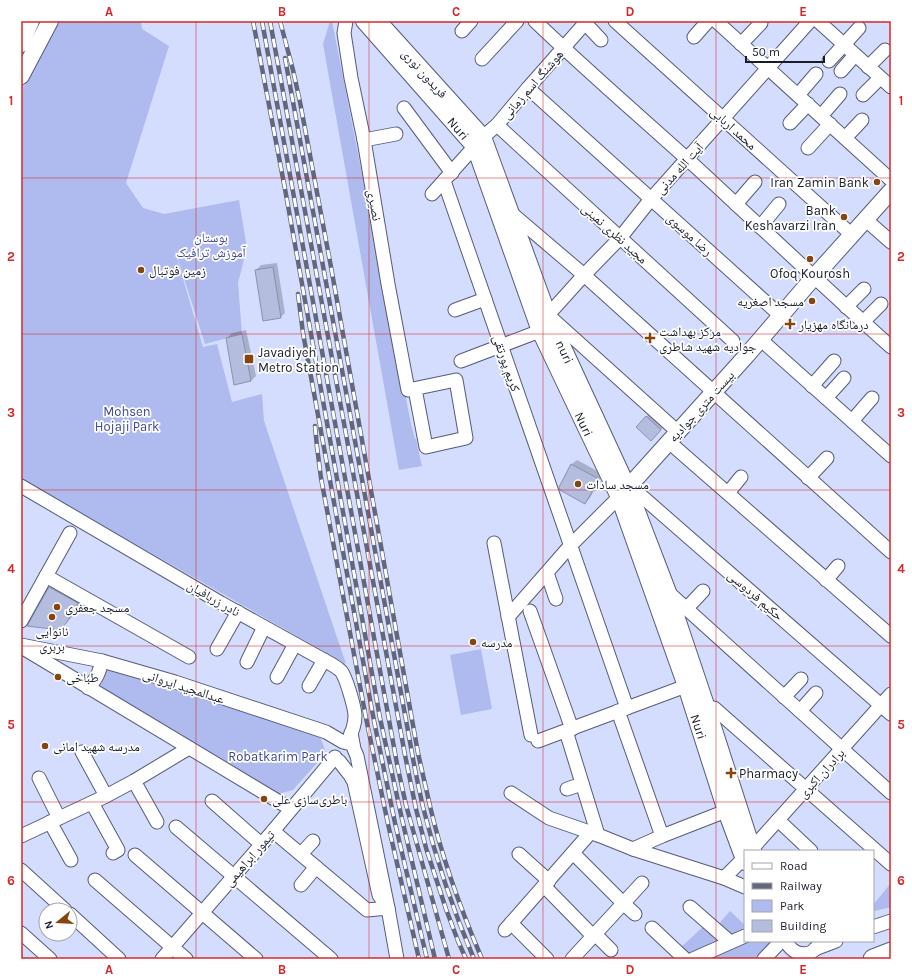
<svg xmlns="http://www.w3.org/2000/svg" width="912" height="980" font-family="Karla,'Noto Naskh Arabic',sans-serif">
	<rect width="100%" height="100%" fill="#d5ddff"/>
	<g fill="#afbaef">
		<path d="M 57,21 L 141,21 L 142,29 L 169,46 L 126,183 L 143,208 L 164,214 L 239,200 L 247,248 L 238,283 L 242,334 C 229,337 218,341 205,344 L 172,241 L 203,347 L 217,344 L 232,402 L 262,394 L 264,421 L 346,664 L 21,479 L 21,87 Z"/>
		<path d="M 330,21 L 332,21 L 411,424 L 415,439 L 416,439 L 422,466 L 399,470 L 323,44 Z"/>
		<path d="M 481,649 L 492,709 L 461,715 L 450,655 Z"/>
		<path d="M 107,670 L 319,733 L 326,753 L 293,790 L 278,794 L 98,686 Z"/>
		<path d="M 891,883 L 891,907 L 875,911 L 873,909 L 873,905 Z"/>
		<path d="M 730,911 L 745,925 L 745,933 L 732,938 L 717,926 Z"/>
		<path d="M 704,926 L 722,941 L 688,956 L 680,948 Z"/>
		<path d="M 749,941 L 771,941 C 768,948 763,955 756,958 C 751,961 717,959 708,959 Z"/>
	</g>
	<g fill="#0003">
		<path d="M 277,263 L 285,313 L 280,318 L 256,270 L 261,265 Z"/>
		<path d="M 246,330 L 256,376 L 251,381 L 227,338 L 232,333 Z"/>
		<path d="M 650,413 L 664,427 L 651,440 L 637,427 Z"/>
		<path d="M 577,460 L 603,474 L 590,498 L 585,503 L 560,487 L 572,464 Z"/>
		<path d="M 54,583 L 82,598 L 72,617 L 60,629 L 50,588 Z"/>
	</g>
	<g fill="#b5bdde" stroke="#8990b0">
		<path d="M 273,267 L 281,318 L 263,321 L 255,270 Z"/>
		<path d="M 242,334 L 251,381 L 234,385 L 226,338 Z"/>
		<path d="M 646,416 L 661,430 L 651,441 L 636,427 Z"/>
		<path d="M 571,464 L 599,479 L 585,504 L 560,490 L 559,487 Z"/>
		<path d="M 49,587 L 78,603 L 67,622 L 60,630 L 27,626 Z"/>
	</g>
	<g fill="none" stroke-linecap="round" stroke-linejoin="round">
		<g stroke="#555b78" stroke-width="15">
			<g id="minor">
				<path d="M 346,21 L 344,33 L 351,78 L 364,140 L 388,284 L 408,390 L 456,380 L 466,438 L 426,447 L 415,389"/>
				<path d="M 535,21 C 587,71 642,118 696,167 C 761,227 825,288 891,347"/>
				<path d="M 615,21 L 852,235"/>
				<path d="M 716,21 L 891,180"/>
				<path d="M 818,21 L 891,87"/>
				<path d="M 585,23 L 601,40"/>
				<path d="M 462,31 L 471,21"/>
				<path d="M 694,37 L 708,21"/>
				<path d="M 741,44 L 761,23"/>
				<path d="M 482,59 L 517,21"/>
				<path d="M 829,61 L 859,28"/>
				<path d="M 868,67 L 885,50"/>
				<path d="M 841,71 L 855,55"/>
				<path d="M 528,88 L 781,316"/>
				<path d="M 798,95 L 816,74"/>
				<path d="M 863,95 L 880,78"/>
				<path d="M 404,108 L 452,173"/>
				<path d="M 821,116 L 840,94"/>
				<path d="M 790,123 L 808,104"/>
				<path d="M 497,125 L 733,341"/>
				<path d="M 845,138 L 862,120"/>
				<path d="M 364,140 L 396,134"/>
				<path d="M 808,148 L 830,124"/>
				<path d="M 444,181 L 627,708"/>
				<path d="M 432,194 L 483,137 L 497,125 L 528,88 L 587,21"/>
				<path d="M 736,204 L 755,182"/>
				<path d="M 510,212 L 584,275 L 891,552"/>
				<path d="M 866,220 L 891,242"/>
				<path d="M 760,227 L 779,204"/>
				<path d="M 846,307 L 864,289"/>
				<path d="M 455,310 L 485,299"/>
				<path d="M 863,322 L 881,304"/>
				<path d="M 760,339 L 891,456"/>
				<path d="M 461,361 L 540,331"/>
				<path d="M 812,386 L 834,361"/>
				<path d="M 826,398 L 844,378"/>
				<path d="M 852,421 L 872,398"/>
				<path d="M 678,432 L 548,315 L 584,275 L 620,238 L 651,199 L 810,21"/>
				<path d="M 669,442 L 891,636"/>
				<path d="M 808,478 L 827,458"/>
				<path d="M 21,486 L 221,603 L 331,664 C 334,666 338,668 341,671 C 346,677 355,708 355,716 C 355,725 351,735 347,743"/>
				<path d="M 630,486 L 891,714"/>
				<path d="M 728,493 L 741,477"/>
				<path d="M 494,543 L 531,735"/>
				<path d="M 547,573 L 556,599"/>
				<path d="M 46,576 L 189,657"/>
				<path d="M 826,580 L 838,566"/>
				<path d="M 668,592 L 891,793"/>
				<path d="M 686,609 L 703,591"/>
				<path d="M 530,611 L 572,729"/>
				<path d="M 508,617 L 570,546 L 619,497"/>
				<path d="M 21,621 L 70,533"/>
				<path d="M 21,645 L 102,661 L 175,682 L 326,732 L 343,742"/>
				<path d="M 23,648 L 291,809"/>
				<path d="M 217,649 L 238,612"/>
				<path d="M 247,662 L 264,627"/>
				<path d="M 277,677 L 295,644"/>
				<path d="M 309,686 L 324,660"/>
				<path d="M 88,688 C 97,678 99,673 102,661"/>
				<path d="M 784,697 L 801,679"/>
				<path d="M 714,708 L 891,864"/>
				<path d="M 618,711 L 662,836"/>
				<path d="M 800,711 L 816,693"/>
				<path d="M 566,731 L 598,835"/>
				<path d="M 538,741 L 686,686"/>
				<path d="M 82,752 L 106,796"/>
				<path d="M 339,761 L 350,775 L 354,782 L 379,895 L 388,908 L 357,756 L 354,749 L 351,733"/>
				<path d="M 39,778 L 59,818"/>
				<path d="M 134,781 L 157,822"/>
				<path d="M 567,789 L 582,784"/>
				<path d="M 511,793 L 549,818 L 598,835 L 633,849 L 724,878 L 745,887"/>
				<path d="M 212,801 L 261,844"/>
				<path d="M 92,803 L 118,850 L 113,853"/>
				<path d="M 778,820 L 811,851"/>
				<path d="M 50,822 L 71,860"/>
				<path d="M 176,827 L 331,959"/>
				<path d="M 273,831 L 367,910 L 388,908 L 397,959"/>
				<path d="M 21,836 L 106,796 L 134,781 L 189,748"/>
				<path d="M 633,849 L 662,836 L 726,811"/>
				<path d="M 750,851 L 891,694"/>
				<path d="M 573,853 L 623,903 L 635,914"/>
				<path d="M 301,854 L 313,841"/>
				<path d="M 519,854 L 549,881"/>
				<path d="M 135,855 L 256,959"/>
				<path d="M 21,870 L 65,910"/>
				<path d="M 724,878 L 745,857"/>
				<path d="M 95,880 L 186,959"/>
				<path d="M 301,885 L 316,867"/>
				<path d="M 544,886 L 593,936"/>
				<path d="M 690,907 L 730,942"/>
				<path d="M 70,914 L 119,959"/>
				<path d="M 511,923 L 547,959"/>
				<path d="M 873,927 L 891,921"/>
				<path d="M 652,928 L 685,959"/>
				<path d="M 505,930 L 591,832"/>
				<path d="M 21,933 L 50,959"/>
				<path d="M 595,934 L 611,950"/>
				<path d="M 786,941 C 793,957 814,959 820,941"/>
				<path d="M 815,949 L 836,941"/>
				<path d="M 162,959 L 273,831 L 335,757"/>
				<path d="M 572,959 L 642,883"/>
				<path d="M 693,959 L 745,936"/>
				<path d="M 764,959 L 781,941"/>
			</g>
		</g>
		<g stroke="#555b78" stroke-width="18">
			<g id="major">
				<path id="s1" d="M 364,21 L 475,147 L 540,331 L 619,497 L 686,686 L 726,811 L 745,862"/>
				<path id="s2" d="M 379,22 L 483,137 L 548,315 L 628,488 L 668,592 L 705,702 L 753,851"/>
				<path d="M 21,44 L 31,21"/>
				<path d="M 21,76 L 50,21"/>
				<path d="M 622,494 L 747,355 L 814,277 L 891,191"/>
			</g>
		</g>
		<g stroke="#555b78" stroke-width="21">
			<path id="highway" d="M 873,959 L 891,952"/>
		</g>
		<use href="#minor" stroke="#fff" stroke-width="13"/>
		<use href="#major" stroke="#fff" stroke-width="16"/>
		<use href="#highway" stroke="#fff" stroke-width="19"/>
		<g stroke="#62677c" stroke-width="4.5">
			<g id="rail">
				<path d="M 253,21 L 285,189 L 380,718 L 402,819 L 435,959"/>
				<path d="M 262,21 L 397,764 L 406,805 L 449,959"/>
				<path d="M 270,21 L 405,755 L 416,809 L 426,848 L 446,909 L 458,941 L 466,959"/>
				<path d="M 280,21 L 293,70 L 300,102 L 331,267 L 418,753 C 422,771 426,789 430,806 C 442,858 461,910 482,959"/>
				<path d="M 285,58 L 412,753 C 415,771 419,789 423,807 C 436,859 453,910 474,959"/>
				<path d="M 298,294 L 303,333 L 374,721 L 395,823 L 427,959"/>
				<path d="M 315,426 L 317,447 L 321,478 L 366,718 L 388,824 L 419,959"/>
			</g>
		</g>
		<use href="#rail" stroke="#fff" stroke-width="3" stroke-dasharray="9" stroke-linecap="butt"/>
	</g>
	<path fill="none" stroke="#d62828" stroke-width="1" stroke-opacity="0.55" d="M 196,21 L 196,959M 369,21 L 369,959M 543,21 L 543,959M 716,21 L 716,959M 21,178 L 891,178M 21,334 L 891,334M 21,490 L 891,490M 21,646 L 891,646M 21,802 L 891,802"/>
	<g fill="#85450c" stroke="#fff" stroke-width="1.5">
		<circle cx="877" cy="182" r="4"/>
		<circle cx="844" cy="217" r="4"/>
		<circle cx="810" cy="259" r="4"/>
		<circle cx="141" cy="270" r="4"/>
		<circle cx="812" cy="301" r="4"/>
		<path d="M788 318h4v4h4v4h-4v4h-4v-4h-4v-4h4z"/>
		<path d="M648 332h4v4h4v4h-4v4h-4v-4h-4v-4h4z"/>
		<rect x="244" y="354" width="10" height="10" rx="2"/>
		<circle cx="578" cy="484" r="4"/>
		<circle cx="57" cy="607" r="4"/>
		<circle cx="52" cy="617" r="4"/>
		<circle cx="473" cy="642" r="4"/>
		<circle cx="58" cy="677" r="4"/>
		<circle cx="45" cy="746" r="4"/>
		<path d="M729 767h4v4h4v4h-4v4h-4v-4h-4v-4h4z"/>
		<circle cx="264" cy="799" r="4"/>
	</g>
	<g text-anchor="middle" stroke-width="3.5" stroke-linejoin="round" paint-order="stroke">
		<g font-size="13" fill="#191c28" stroke="#fff">
			<text transform="translate(425 73) rotate(48)" y="5">فریدون نوری</text>
			<text transform="translate(532 84) rotate(-49)" y="5">هوشنگ اسم زمانی</text>
			<text dy="5" stroke="none"><textPath href="#s1" startOffset="143">Nuri</textPath></text>
			<text transform="translate(734 128) rotate(42)" y="5">محمد اربابی</text>
			<text transform="translate(679 168) rotate(-48)" y="5">آیت‌ الله مدنی</text>
			<text transform="translate(375 205) rotate(80)" y="5">نصیری</text>
			<text transform="translate(615 233) rotate(42)" y="5">مجید نظری نمینی</text>
			<text transform="translate(690 234) rotate(42)" y="5">رضا موسوی</text>
			<text dy="5" stroke="none"><textPath href="#s2" startOffset="385">nuri</textPath></text>
			<text transform="translate(507 363) rotate(71)" y="5">کریم پورتقی</text>
			<text transform="translate(701 406) rotate(-48)" y="5">بیست متری جوادیه</text>
			<text dy="5" stroke="none"><textPath href="#s1" startOffset="466">Nuri</textPath></text>
			<text transform="translate(756 595) rotate(41)" y="5">حکیم فردوسی</text>
			<text transform="translate(214 598) rotate(30)" y="5">نادر زربافیان</text>
			<text transform="translate(184 686) rotate(18)" y="5">عبدالمجید ایروانی</text>
			<text dy="5" stroke="none"><textPath href="#s1" startOffset="790">Nuri</textPath></text>
			<text transform="translate(821 773) rotate(-48)" y="5">برادران اکبری</text>
			<text transform="translate(249 858) rotate(-49)" y="5">تیمور ابراهیمی</text>
		</g>
		<g font-size="13" fill="#191c28" stroke="#fff" text-anchor="start">
			<text x="869" y="187" text-anchor="end">Iran Zamin Bank</text>
			<text x="836" y="215" text-anchor="end">Bank<tspan x="836" dy="15">Keshavarzi Iran</tspan></text>
			<text x="149" y="275">زمین فوتبال</text>
			<text x="810" y="278" text-anchor="middle">Ofoq Kourosh</text>
			<text x="804" y="306" text-anchor="end">مسجد اصغریه</text>
			<text x="799" y="329">درمانگاه مهزیار</text>
			<text x="659" y="336">مرکز بهداشت<tspan x="659" dy="15">جوادیه شهید شاطری</tspan></text>
			<text x="258" y="357">Javadiyeh<tspan x="258" dy="15">Metro Station</tspan></text>
			<text x="586" y="489">مسجد سادات</text>
			<text x="65" y="612">مسجد جعفری</text>
			<text x="52" y="636" text-anchor="middle">نانوایی<tspan x="52" dy="15">بربری</tspan></text>
			<text x="481" y="647">مدرسه</text>
			<text x="66" y="682">طباخی</text>
			<text x="53" y="751">مدرسه شهید امانی</text>
			<text x="739" y="778">Pharmacy</text>
			<text x="272" y="804">باطری‌سازی علی</text>
		</g>
		<g font-size="13" fill="#3e4695" stroke="#fff">
			<text x="211" y="242">بوستان<tspan x="211" dy="15">آموزش ترافیک</tspan></text>
			<text x="127" y="416">Mohsen<tspan x="127" dy="15">Hojaji Park</tspan></text>
			<text x="278" y="761">Robatkarim Park</text>
		</g>
	</g>
	<rect width="912" height="980" fill="none" stroke="#ffffff" stroke-width="44"/>
	<rect x="744" y="850" width="130" height="92" fill="#ffffff" stroke="#a3a4a9"/>
	<rect x="752" y="863" width="20" height="6" fill="#ffffff" stroke="#a3a4a9"/>
	<text x="780" y="870" font-size="12" fill="#191c28">Road</text>
	<rect x="752" y="883" width="20" height="6" fill="#62677c" stroke="#a3a4a9"/>
	<text x="780" y="890" font-size="12" fill="#191c28">Railway</text>
	<rect x="752" y="900" width="20" height="12" fill="#afbaef" stroke="#a3a4a9"/>
	<text x="780" y="910" font-size="12" fill="#191c28">Park</text>
	<rect x="752" y="920" width="20" height="12" fill="#b5bdde" stroke="#a3a4a9"/>
	<text x="780" y="930" font-size="12" fill="#191c28">Building</text>
	<g transform="translate(58 922) rotate(252)"><circle r="19" fill="#ffffff" stroke="#a3a4a9"/>
	<path d="M0-3L7 15L0 10L-7 15Z" fill="#85450c"/>
	<text y="-6" font-size="11" font-weight="bold" text-anchor="middle" fill="#191c28">N</text>
	</g>
	<path d="M746 56v6h78v-6" fill="none" stroke="#191c28" stroke-width="2"/>
	<text x="752" y="56" font-size="12" fill="#191c28" stroke="#ffffff" stroke-width="3" paint-order="stroke">50 m</text>
	<rect x="22" y="22" width="868" height="936" fill="none" stroke="#d62828" stroke-width="1.5"/>
	<g font-size="13" text-anchor="middle" font-weight="bold" fill="#d62828">
		<text x="109" y="16">A</text>
		<text x="282" y="16">B</text>
		<text x="456" y="16">C</text>
		<text x="630" y="16">D</text>
		<text x="803" y="16">E</text>
		<text x="11" y="105">1</text>
		<text x="901" y="105">1</text>
		<text x="11" y="261">2</text>
		<text x="901" y="261">2</text>
		<text x="11" y="417">3</text>
		<text x="901" y="417">3</text>
		<text x="11" y="573">4</text>
		<text x="901" y="573">4</text>
		<text x="11" y="729">5</text>
		<text x="901" y="729">5</text>
		<text x="11" y="885">6</text>
		<text x="901" y="885">6</text>
		<text x="109" y="974">A</text>
		<text x="282" y="974">B</text>
		<text x="456" y="974">C</text>
		<text x="630" y="974">D</text>
		<text x="803" y="974">E</text>
	</g>
</svg>
